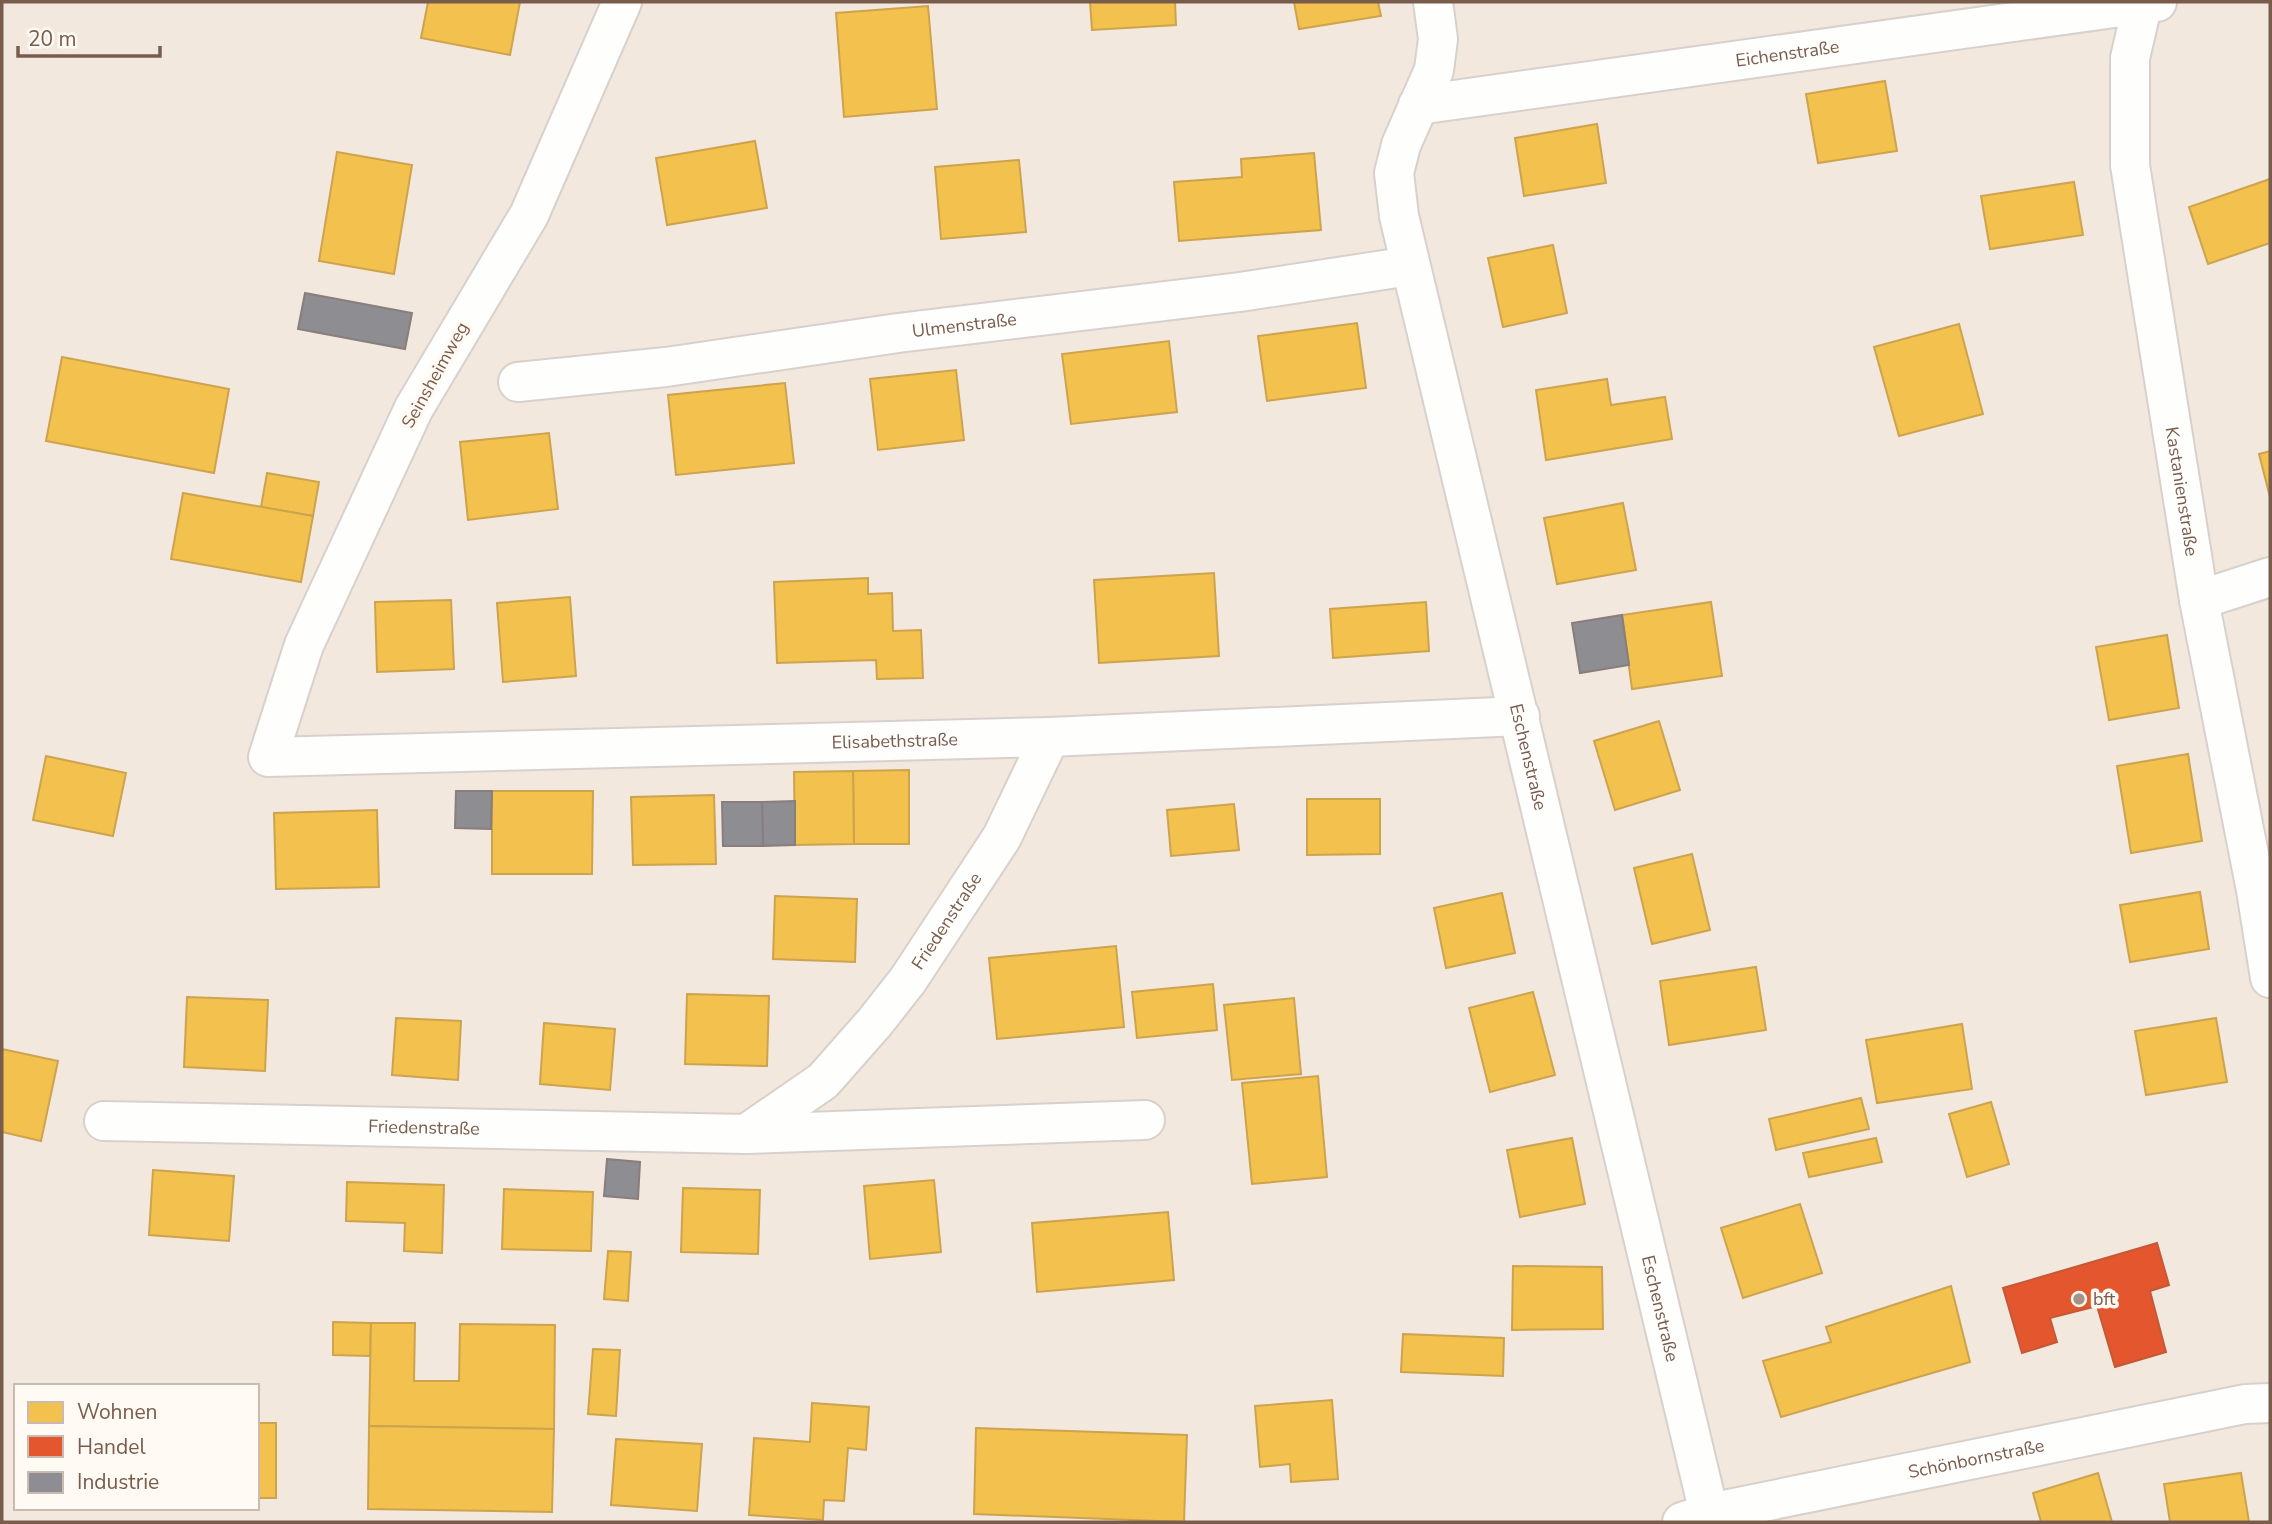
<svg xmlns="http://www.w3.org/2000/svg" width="2272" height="1524" font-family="'Nunito Sans',sans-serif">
	<rect width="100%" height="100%" fill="#f9f5f0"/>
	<path fill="#f2e8de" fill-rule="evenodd" d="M 2,2 L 2270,2 L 2270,1522 L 2,1522 ZM 16,1386 L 257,1386 L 257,1508 L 16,1508 Z"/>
	<g fill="#f2c14e" stroke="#cea34e" stroke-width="2">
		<path d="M 428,2 L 520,2 L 510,55 L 421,38 Z"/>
		<path d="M 1090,2 L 1175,2 L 1176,25 L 1092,30 Z"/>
		<path d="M 1294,2 L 1378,2 L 1381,16 L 1299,29 Z"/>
		<path d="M 928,6 L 937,109 L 844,117 L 836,13 Z"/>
		<path d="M 1885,81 L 1897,151 L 1818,163 L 1806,94 Z"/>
		<path d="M 1597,124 L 1606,183 L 1524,196 L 1515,138 Z"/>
		<path d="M 755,141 L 767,208 L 667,225 L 656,158 Z"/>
		<path d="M 337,152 L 412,165 L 394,274 L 319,261 Z"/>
		<path d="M 1314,153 L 1321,230 L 1179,241 L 1174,182 L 1242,177 L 1241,159 Z"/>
		<path d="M 1019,160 L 1026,232 L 941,239 L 935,167 Z"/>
		<path d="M 2270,179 L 2270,243 L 2208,264 L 2189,207 Z"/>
		<path d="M 2074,182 L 2083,235 L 1990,249 L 1981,196 Z"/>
		<path d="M 1553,245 L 1567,313 L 1503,327 L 1488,258 Z"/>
		<path d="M 1357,323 L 1366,388 L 1267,401 L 1258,336 Z"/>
		<path d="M 1959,324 L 1983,414 L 1899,436 L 1874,347 Z"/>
		<path d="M 1169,341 L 1177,412 L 1071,424 L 1062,354 Z"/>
		<path d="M 62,357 L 229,389 L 214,473 L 46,441 Z"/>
		<path d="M 956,370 L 964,440 L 878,450 L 870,379 Z"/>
		<path d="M 1607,379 L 1611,405 L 1665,397 L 1672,439 L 1546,460 L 1536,390 Z"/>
		<path d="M 785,383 L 794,463 L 676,475 L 668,395 Z"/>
		<path d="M 549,433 L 558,509 L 468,520 L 460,442 Z"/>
		<path d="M 2270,451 L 2270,497 L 2259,454 Z"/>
		<path d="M 267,473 L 319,482 L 313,516 L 261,507 Z"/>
		<path d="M 183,493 L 313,516 L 301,582 L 171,559 Z"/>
		<path d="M 1623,503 L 1636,570 L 1557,584 L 1544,518 Z"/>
		<path d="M 1214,573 L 1219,656 L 1099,663 L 1094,580 Z"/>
		<path d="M 868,578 L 868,594 L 892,593 L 893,631 L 921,630 L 923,678 L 877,679 L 876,660 L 777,663 L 774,582 Z"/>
		<path d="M 570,597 L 576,676 L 503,682 L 497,603 Z"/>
		<path d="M 451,600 L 454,669 L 377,672 L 375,602 Z"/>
		<path d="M 1426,602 L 1429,651 L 1333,658 L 1330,609 Z"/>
		<path d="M 1711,602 L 1722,676 L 1632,689 L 1622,615 Z"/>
		<path d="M 2167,635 L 2179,708 L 2109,720 L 2096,647 Z"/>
		<path d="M 1659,721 L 1680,790 L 1615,810 L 1594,741 Z"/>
		<path d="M 2188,754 L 2202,841 L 2131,853 L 2117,766 Z"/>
		<path d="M 46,756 L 126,773 L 113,836 L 33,820 Z"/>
		<path d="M 909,770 L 909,844 L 854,844 L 853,771 Z"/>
		<path d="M 853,771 L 854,844 L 795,845 L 794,772 Z"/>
		<path d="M 492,791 L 593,791 L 592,874 L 492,874 Z"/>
		<path d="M 714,795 L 716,864 L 633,865 L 631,797 Z"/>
		<path d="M 1307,799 L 1380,799 L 1380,854 L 1307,855 Z"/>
		<path d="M 1234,804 L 1239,850 L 1171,856 L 1167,810 Z"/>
		<path d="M 377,810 L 379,887 L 276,889 L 274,813 Z"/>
		<path d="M 1692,854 L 1710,930 L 1652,944 L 1634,868 Z"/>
		<path d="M 2200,892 L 2209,949 L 2130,962 L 2120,905 Z"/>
		<path d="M 1502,893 L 1515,953 L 1446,968 L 1434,908 Z"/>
		<path d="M 775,896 L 857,899 L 855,962 L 773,959 Z"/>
		<path d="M 1116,946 L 1124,1027 L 997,1039 L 989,958 Z"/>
		<path d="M 1756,967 L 1766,1030 L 1669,1045 L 1660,981 Z"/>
		<path d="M 1213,984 L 1217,1030 L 1137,1038 L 1132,992 Z"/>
		<path d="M 1533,992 L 1555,1075 L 1490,1092 L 1469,1008 Z"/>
		<path d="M 687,994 L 769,996 L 767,1066 L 685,1064 Z"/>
		<path d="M 187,997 L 268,1000 L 265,1071 L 184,1067 Z"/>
		<path d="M 1294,998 L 1301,1074 L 1232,1080 L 1224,1005 Z"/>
		<path d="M 396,1018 L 461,1021 L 458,1080 L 392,1075 Z"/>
		<path d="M 2216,1018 L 2227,1082 L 2146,1095 L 2135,1031 Z"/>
		<path d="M 544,1023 L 615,1029 L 610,1090 L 540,1084 Z"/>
		<path d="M 1962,1024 L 1972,1089 L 1877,1103 L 1866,1040 Z"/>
		<path d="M 2,1049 L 58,1061 L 41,1141 L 2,1132 Z"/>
		<path d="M 1318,1076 L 1327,1177 L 1252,1184 L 1242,1083 Z"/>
		<path d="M 1861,1098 L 1869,1129 L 1776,1150 L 1769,1119 Z"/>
		<path d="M 1991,1102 L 2009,1164 L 1967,1177 L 1949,1114 Z"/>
		<path d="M 1572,1138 L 1585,1204 L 1520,1217 L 1507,1150 Z"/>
		<path d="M 1876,1138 L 1882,1162 L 1809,1177 L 1803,1153 Z"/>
		<path d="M 153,1170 L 234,1176 L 229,1241 L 149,1235 Z"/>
		<path d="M 934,1180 L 941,1252 L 870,1259 L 864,1186 Z"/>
		<path d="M 347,1182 L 444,1185 L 442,1253 L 404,1251 L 405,1223 L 346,1221 Z"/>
		<path d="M 683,1188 L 760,1190 L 758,1254 L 681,1252 Z"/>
		<path d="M 504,1189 L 593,1192 L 591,1251 L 502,1249 Z"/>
		<path d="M 1800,1204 L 1822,1273 L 1743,1298 L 1721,1228 Z"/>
		<path d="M 1168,1212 L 1174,1280 L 1037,1292 L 1032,1223 Z"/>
		<path d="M 608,1251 L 631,1252 L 628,1301 L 604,1299 Z"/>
		<path d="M 1513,1266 L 1602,1267 L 1603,1329 L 1512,1330 Z"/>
		<path d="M 1951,1286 L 1970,1362 L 1781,1417 L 1763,1361 L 1831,1342 L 1826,1327 Z"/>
		<path d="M 333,1322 L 371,1323 L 370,1356 L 333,1355 Z"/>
		<path d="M 371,1323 L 415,1323 L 414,1381 L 459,1381 L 460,1324 L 555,1325 L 554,1429 L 369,1426 Z"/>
		<path d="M 1403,1334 L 1504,1338 L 1503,1376 L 1401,1372 Z"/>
		<path d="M 593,1349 L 620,1350 L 616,1416 L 588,1414 Z"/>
		<path d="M 1332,1400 L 1338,1479 L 1291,1482 L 1290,1464 L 1260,1467 L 1255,1406 Z"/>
		<path d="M 812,1403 L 869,1407 L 866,1450 L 848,1448 L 844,1501 L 824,1500 L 823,1520 L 749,1515 L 754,1438 L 810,1442 Z"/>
		<rect x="257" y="1423" width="19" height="75"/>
		<path d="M 369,1426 L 554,1429 L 552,1512 L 368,1509 Z"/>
		<path d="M 976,1428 L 1187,1435 L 1184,1522 L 974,1514 Z"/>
		<path d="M 616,1439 L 702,1444 L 697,1511 L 611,1505 Z"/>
		<path d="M 2098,1473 L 2112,1522 L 2041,1522 L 2033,1493 Z"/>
		<path d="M 2241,1473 L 2249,1522 L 2170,1522 L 2164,1484 Z"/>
	</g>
	<path fill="#e4572e" stroke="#c45837" stroke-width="2" d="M 2157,1243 L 2169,1285 L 2150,1291 L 2166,1352 L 2115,1367 L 2097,1306 L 2050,1318 L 2057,1342 L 2022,1353 L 2003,1288 Z"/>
	<g fill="#8d8d92" stroke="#877e7d" stroke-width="2">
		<path d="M 305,293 L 412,313 L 405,349 L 298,329 Z"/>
		<path d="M 1622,615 L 1629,665 L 1580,673 L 1572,623 Z"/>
		<path d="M 456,791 L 492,791 L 491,829 L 455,828 Z"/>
		<path d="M 795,801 L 795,845 L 763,846 L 762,802 Z"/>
		<path d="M 722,802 L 762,802 L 763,846 L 723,846 Z"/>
		<path d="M 607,1159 L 640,1162 L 638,1199 L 604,1196 Z"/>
	</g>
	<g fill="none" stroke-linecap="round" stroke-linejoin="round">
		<g stroke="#d7d1cb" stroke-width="42">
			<g id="minor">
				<path id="s1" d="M 622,2 L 529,215 L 414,408 L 304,645 L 268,757 L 1050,737 L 1520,716"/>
				<path id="s2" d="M 1433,2 L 1438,39 L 1434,70 L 1401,145 L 1394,173 L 1399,216 L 1709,1513"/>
				<path id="s3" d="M 2143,2 L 2130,58 L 2130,165 L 2199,600 L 2256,890 L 2270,978"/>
				<path id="s4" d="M 1418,105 L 2157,2"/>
				<path id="s5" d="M 518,382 L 666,367 L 898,333 L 1240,292 L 1410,266"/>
				<path d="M 2199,600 L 2270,577"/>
				<path id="s6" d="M 104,1121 L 746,1134 L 1145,1120"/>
				<path id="s7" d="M 746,1134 L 823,1081 L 875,1022 L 908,980 L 1002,837 L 1050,737"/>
				<path id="s8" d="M 1682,1522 L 1709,1513 L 2245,1404 L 2270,1403"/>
			</g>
		</g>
		<use href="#minor" stroke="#fefefd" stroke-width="38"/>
	</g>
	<circle fill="#a69286" stroke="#fffaf3" stroke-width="2.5" cx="2079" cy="1299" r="7"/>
	<g text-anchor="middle" stroke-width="7" stroke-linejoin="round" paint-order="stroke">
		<g font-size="18" fill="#7a5c4d" stroke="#fffaf3">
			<text dy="6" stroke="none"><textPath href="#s4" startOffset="373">Eichenstraße</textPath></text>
			<text dy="6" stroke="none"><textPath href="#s5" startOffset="450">Ulmenstraße</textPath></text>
			<text transform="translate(435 375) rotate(-61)" y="6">Seinsheimweg</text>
			<text dy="6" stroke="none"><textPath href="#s3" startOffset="495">Kastanienstraße</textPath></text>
			<text dy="6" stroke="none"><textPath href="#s1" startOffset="1463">Elisabethstraße</textPath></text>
			<text dy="6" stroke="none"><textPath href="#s2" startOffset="779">Eschenstraße</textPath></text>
			<text dy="6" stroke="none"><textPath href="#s7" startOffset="296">Friedenstraße</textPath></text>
			<text dy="6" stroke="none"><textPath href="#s6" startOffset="320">Friedenstraße</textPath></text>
			<text dy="6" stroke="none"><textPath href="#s2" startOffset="1346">Eschenstraße</textPath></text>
			<text dy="6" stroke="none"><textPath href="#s8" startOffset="301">Schönbornstraße</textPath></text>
		</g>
		<g font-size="18" fill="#7a5c4d" stroke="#fffaf3" text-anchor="start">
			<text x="2093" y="1305">bft</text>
		</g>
	</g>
	<rect width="2272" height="1524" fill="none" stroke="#7a5c4d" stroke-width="7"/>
	<rect x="14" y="1384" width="245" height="126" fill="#fffaf3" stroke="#cabbb1" stroke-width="2"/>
	<rect x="28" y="1402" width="35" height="21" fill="#f2c14e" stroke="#cabbb1" stroke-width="2"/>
	<text x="77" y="1419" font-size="21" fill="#7a5c4d">Wohnen</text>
	<rect x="28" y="1436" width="35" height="21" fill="#e4572e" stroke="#cabbb1" stroke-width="2"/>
	<text x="77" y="1454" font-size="21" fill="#7a5c4d">Handel</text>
	<rect x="28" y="1472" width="35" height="21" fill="#8d8d92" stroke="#cabbb1" stroke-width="2"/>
	<text x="77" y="1489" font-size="21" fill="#7a5c4d">Industrie</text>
	<path d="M18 46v10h142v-10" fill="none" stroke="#7a5c4d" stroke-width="3.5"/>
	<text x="28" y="46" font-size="21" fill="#7a5c4d" stroke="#fffaf3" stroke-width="5" paint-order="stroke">20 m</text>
</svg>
